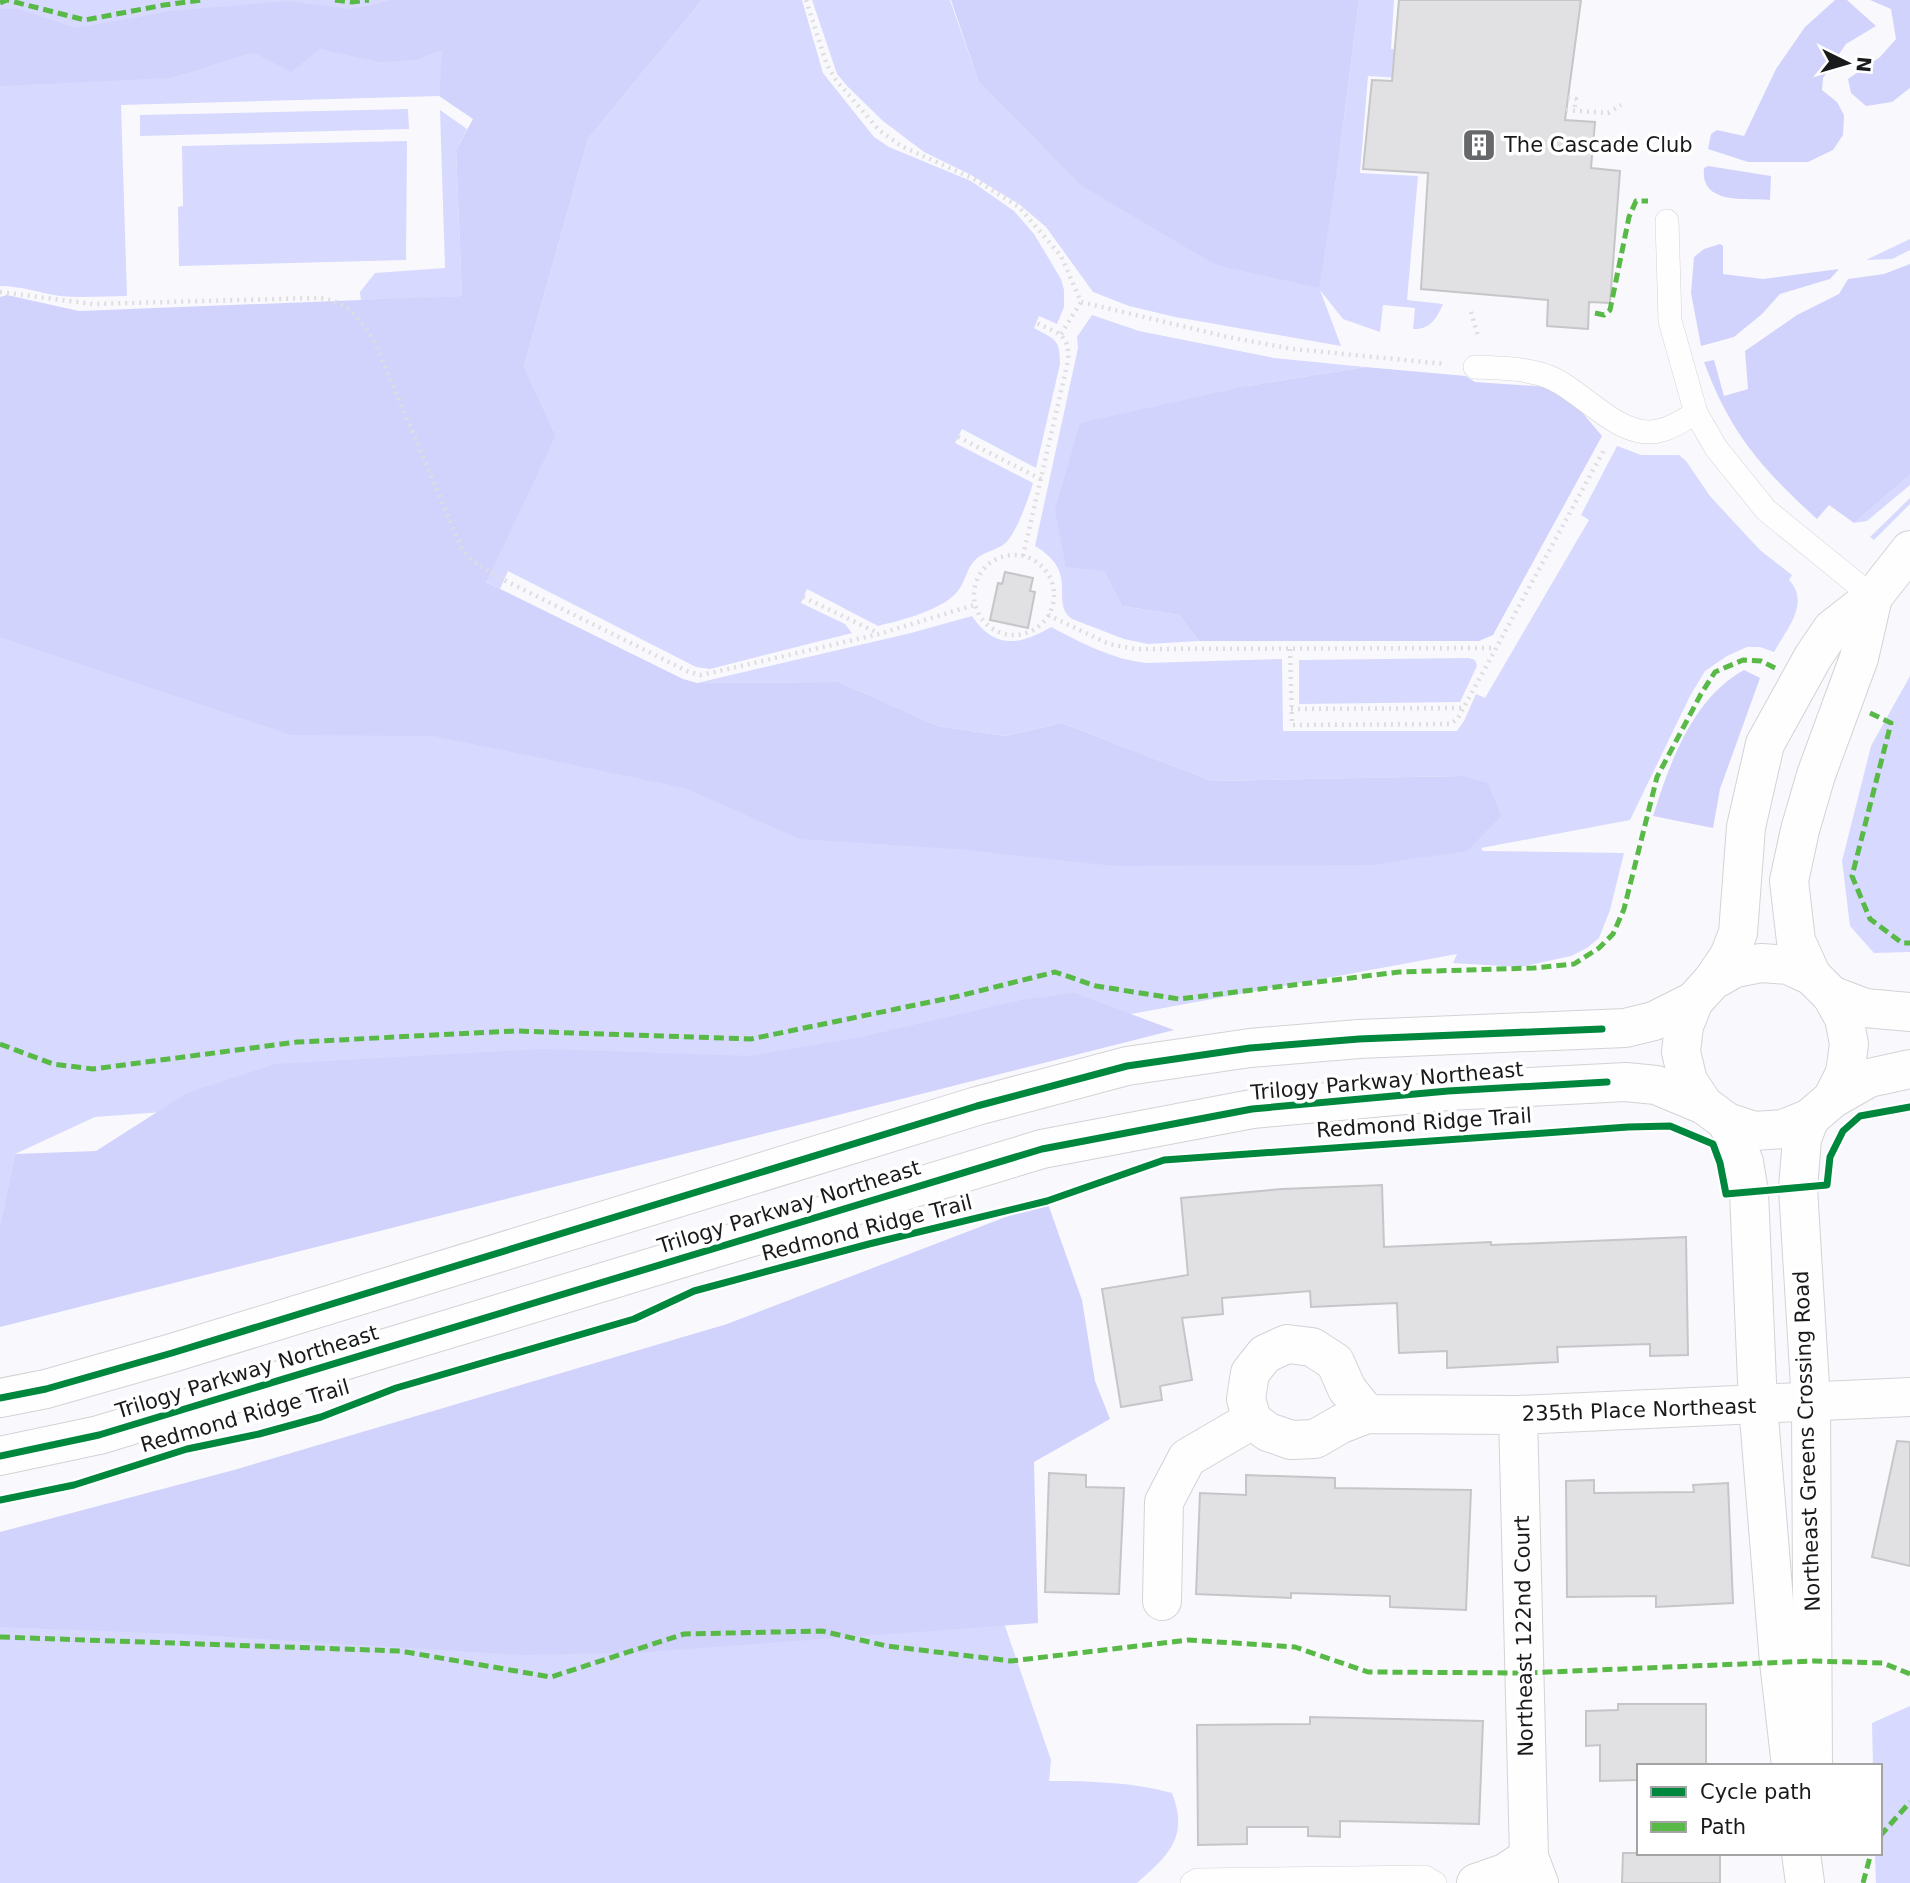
<svg xmlns="http://www.w3.org/2000/svg" width="1910" height="1883" font-family="'DejaVu Sans',sans-serif">
	<rect width="100%" height="100%" fill="#f9f9fd"/>
	<g fill="#d7d9fe">
		<path d="M 0,0 L 582,0 L 442,60 L 439,96 L 121,105 L 127,296 C 105,296 82,298 60,296 C 40,293 21,286 0,286 Z"/>
		<path d="M 702,0 L 802,0 L 823,73 L 874,137 L 889,147 L 971,181 L 1014,211 L 1034,234 L 1061,279 L 1064,290 L 1064,307 L 1057,324 L 1039,316 L 1034,328 C 1055,340 1060,338 1060,364 L 1036,468 L 962,429 L 955,443 L 1033,483 C 1029,497 1015,538 1003,545 C 994,551 983,552 975,560 C 967,568 966,579 960,588 C 946,610 901,620 878,626 L 807,589 L 801,603 L 845,624 L 852,633 L 710,669 L 696,667 L 508,571 L 500,589 L 485,581 L 556,436 L 524,366 L 588,139 Z"/>
		<path d="M 812,0 L 950,0 L 978,80 L 1318,287 L 1336,180 L 1359,0 L 1394,0 L 1391,49 L 1434,53 L 1432,80 L 1368,76 L 1360,173 L 1418,176 L 1407,300 L 1443,304 C 1437,318 1430,330 1413,329 L 1415,308 L 1383,305 L 1380,332 L 1343,319 L 1320,290 L 1341,346 L 1175,317 L 1129,306 L 1093,292 L 1046,227 L 1019,204 L 971,175 L 924,152 L 883,121 L 848,87 L 837,74 Z"/>
		<path d="M 408,109 L 409,129 L 140,136 L 140,115 Z"/>
		<path d="M 440,110 L 467,129 L 456,150 L 462,296 L 361,301 L 360,292 L 375,273 L 445,268 Z"/>
		<path d="M 407,141 L 406,260 L 179,266 L 178,207 L 183,206 L 182,146 Z"/>
		<path d="M 1910,239 L 1910,250 L 1892,259 L 1866,260 Z"/>
		<path d="M 1092,315 L 1139,331 L 1274,358 L 1365,367 L 1247,386 L 1104,571 L 1122,606 L 1179,615 L 1199,641 L 1148,644 L 1124,639 L 1072,619 C 1049,602 1081,573 1035,546 L 1078,348 L 1077,337 Z"/>
		<path d="M 1617,446 L 1641,455 L 1679,455 L 1686,461 L 1710,496 L 1733,521 L 1760,550 L 1792,575 L 1789,580 C 1811,603 1786,630 1774,652 L 1760,647 L 1747,647 L 1727,656 L 1705,671 L 1690,696 L 1630,820 L 1481,848 L 1483,851 L 1624,853 L 1610,910 L 1599,938 L 1587,948 L 1571,956 L 1520,967 L 1453,963 L 1457,954 L 827,1070 L 312,1101 L 95,1117 L 15,1154 L 0,1225 L 0,592 L 298,679 L 1457,818 L 1460,776 L 1212,781 L 1062,723 L 1005,736 L 938,726 L 839,682 L 697,683 L 911,633 L 972,616 C 994,649 1019,646 1051,627 C 1082,643 1111,659 1146,663 L 1282,659 L 1283,731 L 1457,731 L 1464,721 L 1476,694 L 1485,698 L 1589,520 L 1581,515 Z"/>
		<path d="M 1910,475 L 1910,485 L 1867,521 L 1854,523 Z"/>
		<path d="M 1910,498 L 1910,504 L 1874,540 L 1870,537 Z"/>
		<path d="M 1469,658 L 1475,660 L 1477,666 L 1460,702 L 1299,704 L 1299,660 Z"/>
		<path d="M 1910,676 L 1910,952 L 1874,953 L 1850,926 L 1842,861 L 1871,746 Z"/>
		<path d="M 0,1554 L 994,1594 L 1051,1760 L 1049,1781 C 1091,1781 1131,1782 1172,1793 C 1189,1837 1169,1855 1137,1883 L 0,1883 Z"/>
		<path d="M 1910,1706 L 1910,1883 L 1876,1883 L 1875,1853 L 1880,1853 L 1880,1766 L 1873,1766 L 1872,1723 Z"/>
	</g>
	<g fill="#d1d3fc">
		<path d="M 390,0 L 702,0 L 588,139 L 524,366 L 556,436 L 486,582 L 683,679 L 697,683 L 839,682 L 938,726 L 1005,736 L 1062,723 L 1212,781 L 1460,776 L 1488,783 L 1501,816 L 1467,851 L 1371,865 L 1116,866 L 956,849 L 800,839 L 685,788 L 434,736 L 291,735 L 0,637 L 0,297 L 7,295 L 79,311 L 462,296 L 456,150 L 473,119 L 439,96 L 442,50 L 415,60 L 379,62 L 320,49 L 291,72 L 253,52 L 171,78 L 0,86 L 0,9 L 18,9 L 76,28 L 172,11 L 288,1 L 349,9 L 374,5 Z"/>
		<path d="M 951,0 L 1359,0 L 1336,180 L 1319,288 L 1216,265 L 1082,186 L 978,80 Z"/>
		<path d="M 1835,0 L 1847,0 L 1876,26 L 1846,44 L 1823,78 L 1822,90 L 1837,102 L 1844,115 L 1843,135 L 1833,150 L 1808,162 L 1748,162 L 1708,149 L 1711,134 L 1717,130 L 1744,136 L 1776,69 L 1805,27 Z"/>
		<path d="M 1870,0 L 1910,0 L 1910,88 L 1892,102 L 1866,106 L 1851,93 L 1848,79 L 1880,57 L 1896,39 L 1891,9 Z"/>
		<path d="M 1708,166 L 1771,176 L 1770,200 C 1745,198 1700,205 1704,168 Z"/>
		<path d="M 1720,244 L 1723,246 L 1723,274 L 1763,279 L 1839,269 L 1830,279 L 1780,294 L 1762,314 L 1734,337 L 1701,346 L 1691,293 L 1694,257 L 1704,249 Z"/>
		<path d="M 1910,264 L 1910,475 L 1854,523 L 1829,505 L 1817,519 C 1762,469 1730,433 1704,362 L 1714,360 L 1724,396 L 1748,389 L 1745,351 L 1797,315 L 1839,294 L 1848,279 L 1884,274 Z"/>
		<path d="M 1365,367 L 1466,376 L 1475,382 L 1550,387 L 1575,404 L 1602,436 L 1493,635 L 1479,641 L 1199,641 L 1179,615 L 1122,606 L 1104,571 L 1066,567 L 1055,510 L 1080,423 L 1247,386 Z"/>
		<path d="M 1744,670 L 1760,678 L 1720,789 L 1713,828 L 1653,816 C 1670,762 1693,698 1744,670 Z"/>
		<path d="M 1074,993 L 1174,1030 L 0,1327 L 0,1225 L 15,1154 L 96,1151 L 187,1093 L 275,1064 L 543,1049 L 750,1056 L 866,1036 L 1021,1000 Z"/>
		<path d="M 1047,1201 L 1082,1300 L 1095,1381 L 1110,1419 L 1034,1462 L 1038,1623 L 648,1652 L 522,1655 L 181,1634 L 0,1627 L 0,1532 L 234,1470 L 727,1324 Z"/>
	</g>
	<g fill="#e1e1e4" stroke="#c6c6c9" stroke-width="2">
		<path d="M 1399,0 L 1581,0 L 1565,120 L 1595,122 L 1591,168 L 1620,171 L 1610,303 L 1589,302 L 1588,329 L 1547,326 L 1548,300 L 1421,289 L 1428,173 L 1363,169 L 1372,80 L 1392,81 Z"/>
		<path d="M 1005,572 L 1033,578 L 1030,591 L 1035,592 L 1028,628 L 990,620 L 998,583 L 1002,584 Z"/>
		<path d="M 1382,1185 L 1384,1247 L 1491,1242 L 1491,1245 L 1686,1237 L 1688,1355 L 1650,1356 L 1650,1344 L 1557,1347 L 1558,1362 L 1447,1368 L 1447,1351 L 1399,1353 L 1397,1303 L 1311,1307 L 1310,1291 L 1222,1298 L 1223,1314 L 1182,1318 L 1192,1380 L 1160,1386 L 1162,1400 L 1121,1407 L 1102,1289 L 1188,1275 L 1181,1198 L 1282,1189 Z"/>
		<path d="M 1897,1441 L 1910,1442 L 1910,1566 L 1872,1557 Z"/>
		<path d="M 1049,1473 L 1086,1475 L 1086,1487 L 1124,1488 L 1119,1594 L 1045,1592 Z"/>
		<path d="M 1246,1475 L 1335,1478 L 1335,1488 L 1471,1490 L 1466,1610 L 1390,1607 L 1390,1596 L 1291,1593 L 1291,1598 L 1196,1594 L 1200,1493 L 1246,1495 Z"/>
		<path d="M 1594,1480 L 1594,1493 L 1694,1492 L 1693,1485 L 1728,1483 L 1733,1603 L 1656,1607 L 1656,1596 L 1567,1597 L 1566,1481 Z"/>
		<path d="M 1618,1704 L 1706,1704 L 1706,1766 L 1639,1766 L 1639,1780 L 1600,1781 L 1600,1745 L 1586,1746 L 1586,1711 L 1618,1710 Z"/>
		<path d="M 1310,1717 L 1483,1721 L 1479,1824 L 1340,1821 L 1340,1837 L 1308,1836 L 1308,1827 L 1247,1827 L 1247,1844 L 1198,1845 L 1197,1725 L 1310,1724 Z"/>
		<path d="M 1623,1853 L 1720,1853 L 1720,1883 L 1622,1883 Z"/>
	</g>
	<g fill="none" stroke-linecap="round" stroke-linejoin="round">
		<g stroke="#d3d3d6" stroke-width="24">
			<g id="lane">
				<path d="M 1667,221 L 1670,321 L 1696,413 L 1716,448 L 1766,510 L 1873,597"/>
				<path d="M 1475,367 C 1499,368 1526,368 1549,377 C 1583,390 1621,443 1662,430 C 1674,427 1685,419 1696,413"/>
				<path d="M 1192,1883 L 1197,1880 L 1425,1877 L 1435,1883"/>
			</g>
		</g>
		<g stroke="#d3d3d6" stroke-width="40">
			<g id="street">
				<path d="M 1812,976 L 1796,941 L 1789,881 L 1800,830 L 1816,775 L 1859,658 L 1873,597"/>
				<path d="M 1712,981 L 1729,956 L 1738,933 L 1746,827 L 1765,744 L 1813,657 L 1832,629 L 1873,597 L 1910,550"/>
				<path d="M 1810,1118 L 1802,1139 L 1798,1188 L 1811,1403 L 1813,1766"/>
				<path d="M 1727,1122 L 1744,1162 L 1749,1192 L 1758,1405 L 1779,1662 L 1791,1766"/>
				<path d="M 1367,1414 L 1347,1389 L 1335,1362 L 1312,1347 L 1287,1344 L 1265,1354 L 1250,1373 L 1246,1399 L 1252,1420 L 1268,1432 L 1291,1440 L 1315,1439 L 1341,1424 L 1367,1414 L 1518,1415 L 1910,1397"/>
				<path d="M 1518,1415 L 1529,1857 L 1539,1883"/>
				<path d="M 1162,1601 L 1164,1502 L 1187,1458 L 1252,1420"/>
				<path d="M 1801,1853 L 1805,1883"/>
				<path d="M 1476,1883 L 1505,1873 L 1529,1857"/>
			</g>
		</g>
		<g stroke="#d3d3d6" stroke-width="40">
			<g id="secondary">
				<path d="M 1831,995 L 1865,1008 L 1910,1012"/>
				<path d="M 1832,1099 L 1869,1078 L 1910,1069"/>
				<path d="M 0,1398 L 46,1389 L 172,1353 L 977,1106 L 1127,1066 L 1250,1048 L 1359,1039 L 1625,1028 L 1654,1021 L 1694,1001"/>
				<path d="M 0,1456 L 99,1435 L 1042,1149 L 1252,1109 L 1448,1091 L 1626,1082 L 1656,1085 L 1704,1105 L 1727,1122 L 1754,1131 L 1783,1129 L 1810,1118 L 1832,1099 L 1845,1073 L 1849,1044 L 1844,1018 L 1831,995 L 1812,976 L 1788,965 L 1761,963 L 1735,968 L 1712,981 L 1694,1001 L 1684,1026 L 1681,1052 L 1688,1081 L 1704,1105"/>
			</g>
		</g>
		<g stroke="#dededf" stroke-width="4.5" stroke-dasharray="2 5" stroke-linecap="butt">
			<path d="M 806,0 L 827,65 L 836,80 L 879,130 L 901,146 L 974,179 L 1019,207 L 1061,256 L 1081,302 L 1228,337 L 1293,349 L 1446,364"/>
			<path d="M 1568,98 L 1576,99 L 1574,111"/>
			<path d="M 1566,110 L 1608,113 L 1621,105"/>
			<path d="M 0,292 L 93,304 L 315,298 C 344,298 360,318 374,341 L 462,549 L 474,562 L 504,580 L 687,671 L 700,675 L 715,672 L 879,634 L 974,605"/>
			<path d="M 1471,312 L 1478,336"/>
			<path d="M 1061,334 L 1081,302"/>
			<path d="M 958,437 L 1041,479"/>
			<circle cx="1014" cy="595" r="40"/>
			<path d="M 1023,556 L 1068,361 C 1070,334 1058,333 1036,323"/>
			<path d="M 803,597 L 878,633"/>
			<path d="M 1048,615 L 1109,644 L 1135,649 L 1496,648"/>
			<path d="M 1290,649 L 1292,725 L 1451,724 L 1458,718 L 1604,450"/>
			<path d="M 1291,709 L 1464,708"/>
		</g>
		<use href="#lane" stroke="#fefeff" stroke-width="23"/>
		<use href="#street" stroke="#fefeff" stroke-width="38"/>
		<use href="#secondary" stroke="#fefeff" stroke-width="38"/>
		<g stroke="#58b947" stroke-width="5" stroke-dasharray="10 5" stroke-linecap="butt">
			<path d="M 335,0 L 352,2 L 369,0"/>
			<path d="M 0,3 L 7,0 L 85,20 L 164,5 L 203,0"/>
			<path d="M 1595,313 L 1604,315 L 1610,310 L 1629,217 L 1636,201 L 1648,201"/>
			<path d="M 1870,713 L 1891,723 L 1852,876 L 1870,919 L 1902,943 L 1910,943"/>
			<path d="M 0,1044 L 53,1064 L 93,1069 L 297,1042 L 516,1031 L 751,1039 L 959,996 L 1055,972 L 1096,986 L 1179,999 L 1399,972 L 1534,968 L 1574,964 L 1599,948 L 1613,934 L 1624,909 L 1657,777 L 1701,694 L 1715,672 L 1743,660 L 1761,661 L 1775,668"/>
			<path d="M 0,1637 L 400,1651 L 551,1677 L 684,1634 L 822,1631 L 887,1646 L 1011,1661 L 1188,1640 L 1295,1647 L 1368,1672 L 1525,1673 L 1813,1661 L 1883,1663 L 1910,1674"/>
			<path d="M 1880,1836 L 1910,1802"/>
			<path d="M 1863,1883 L 1871,1853"/>
		</g>
		<g stroke="#fff" stroke-width="11">
			<g id="cycleway">
				<path d="M 0,1398 L 46,1389 L 172,1353 L 977,1106 L 1127,1066 L 1250,1048 L 1359,1039 L 1602,1029"/>
				<path d="M 0,1456 L 99,1435 L 1042,1149 L 1252,1109 L 1448,1091 L 1607,1082"/>
				<path d="M 0,1500 L 74,1485 L 187,1449 L 259,1434 L 321,1417 L 396,1388 L 634,1319 L 694,1291 L 869,1244 L 1047,1201 L 1164,1160 L 1628,1127 L 1670,1126 L 1713,1144 L 1720,1163 L 1726,1194 L 1827,1185 L 1830,1157 L 1843,1131 L 1860,1116 L 1910,1107"/>
			</g>
		</g>
		<use href="#cycleway" stroke="#00873e" stroke-width="7"/>
	</g>
	<defs>
		<g id="building-square" transform="scale(1.75)"><rect x="-9" y="-9" width="18" height="18" rx="4" fill="#67686b" stroke="#fff"/><path d="M-4-6H4V6H1V3H-1V6H-4ZM-2.5-4.3h1.7v1.8h-1.7ZM.8-4.3h1.7v1.8H.8ZM-2.5-1h1.7V.8h-1.7ZM.8-1h1.7V.8H.8Z" fill="#fff"/></g>
	</defs>
	<g fill-rule="evenodd">
		<use href="#building-square" x="1479" y="145"/>
	</g>
	<g text-anchor="middle" stroke-width="7" stroke-linejoin="round" paint-order="stroke">
		<g font-size="21" fill="#191a1c" stroke="#fff" text-anchor="start">
			<text x="1504" y="152">The Cascade Club</text>
		</g>
		<g font-size="21" fill="#191a1c" stroke="#fff">
			<text transform="translate(1387 1081) rotate(-5)" y="7">Trilogy Parkway Northeast</text>
			<text transform="translate(1424 1123) rotate(-4)" y="7">Redmond Ridge Trail</text>
			<text transform="translate(789 1207) rotate(-17)" y="7">Trilogy Parkway Northeast</text>
			<text transform="translate(867 1228) rotate(-14)" y="7">Redmond Ridge Trail</text>
			<text transform="translate(247 1372) rotate(-17)" y="7">Trilogy Parkway Northeast</text>
			<text transform="translate(1639 1410) rotate(-2)" y="7">235th Place Northeast</text>
			<text transform="translate(245 1416) rotate(-16)" y="7">Redmond Ridge Trail</text>
			<text transform="translate(1807 1441) rotate(-92)" y="7">Northeast Greens Crossing Road</text>
			<text transform="translate(1524 1636) rotate(-91)" y="7">Northeast 122nd Court</text>
		</g>
	</g>
	<rect x="1637" y="1764" width="245" height="91" fill="#ffffff" stroke="#a3a3a4" stroke-width="2"/>
	<rect x="1651" y="1787" width="35" height="10" fill="#00873e" stroke="#a3a3a4" stroke-width="2"/>
	<text x="1700" y="1799" font-size="21" fill="#191a1c">Cycle path</text>
	<rect x="1651" y="1822" width="35" height="10" fill="#58b947" stroke="#a3a3a4" stroke-width="2"/>
	<text x="1700" y="1834" font-size="21" fill="#191a1c">Path</text>
	<g transform="translate(1847 63) rotate(95)" stroke="#ffffff" stroke-width="5" paint-order="stroke">
	<path d="M0-5L12 26L0 18L-12 26Z" fill="#191a1c"/>
	<text y="-10" font-size="19" font-weight="bold" text-anchor="middle" fill="#191a1c">N</text>
	</g>
</svg>
